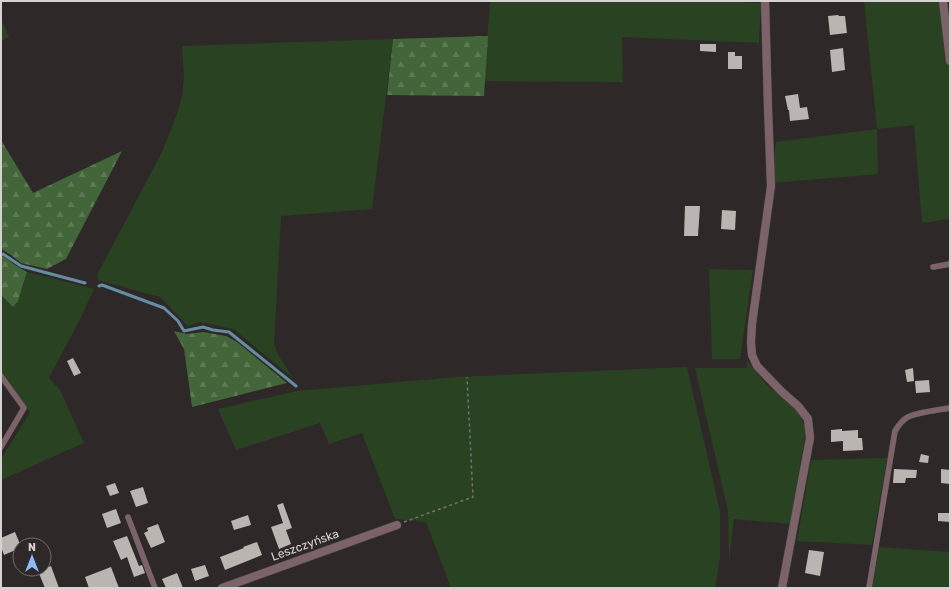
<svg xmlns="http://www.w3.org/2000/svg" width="951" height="589" font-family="Rubik,sans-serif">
	<defs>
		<pattern id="forest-firs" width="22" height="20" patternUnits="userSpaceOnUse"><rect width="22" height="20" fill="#43653a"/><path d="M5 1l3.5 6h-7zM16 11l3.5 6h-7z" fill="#5d7a55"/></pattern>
	</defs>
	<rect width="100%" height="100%" fill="#2e2928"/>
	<g fill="#294221">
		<path d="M 490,1 L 727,1 L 761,3 L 759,43 L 622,37 L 623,82 L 484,81 Z"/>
		<path d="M 864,1 L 941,1 L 950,68 L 950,219 L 922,223 L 914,125 L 877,129 L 878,174 L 771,183 L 776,142 L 877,129 Z"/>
		<path d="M 1,19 L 9,37 L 1,41 Z"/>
		<path d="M 393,39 L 372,209 L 281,216 L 274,345 L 280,358 L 293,378 L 233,329 L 199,322 L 188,326 L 160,297 L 98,280 L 97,275 L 162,152 L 177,114 L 182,96 L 184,77 L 182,46 Z"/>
		<path d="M 709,269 L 753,270 L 740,359 L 712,359 Z"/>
		<path d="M 27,272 L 94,289 L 78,323 L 49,378 L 60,390 L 84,443 L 1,480 L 1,459 L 30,412 L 1,374 L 1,295 L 13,307 L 23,287 Z"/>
		<path d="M 747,361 L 767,385 L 799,412 L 806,430 L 790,524 L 734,519 L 729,560 L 728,511 L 695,368 L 747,368 Z"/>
		<path d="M 687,367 L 720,511 L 720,558 L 715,588 L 451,588 L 426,522 L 395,519 L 362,433 L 329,444 L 320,423 L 236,450 L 218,409 L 297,391 L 458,377 Z"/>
		<path d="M 887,458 L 872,545 L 797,541 L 811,460 Z"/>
		<path d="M 879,547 L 950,552 L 950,588 L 872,588 Z"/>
	</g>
	<g fill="url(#forest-firs)">
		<path d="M 488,36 L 484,96 L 387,95 L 393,39 Z"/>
		<path d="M 1,140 L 33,193 L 122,151 L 66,259 L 47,269 L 21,263 L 11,255 L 1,249 Z"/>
		<path d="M 3,256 L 15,265 L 27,272 L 18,301 L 13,307 L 1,295 L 1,258 Z"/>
		<path d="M 174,331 L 187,334 L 203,332 L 226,336 L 237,342 L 287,383 L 192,407 L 184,349 Z"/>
	</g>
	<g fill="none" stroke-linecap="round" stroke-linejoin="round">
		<g stroke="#648da1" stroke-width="3">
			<path d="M 1,255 L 3,254 L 21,266 L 85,283"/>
			<path d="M 99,286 L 102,285 L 164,308 L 178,321 L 184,331 L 203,327 L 213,330 L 229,332 L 296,386"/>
		</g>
	</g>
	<g fill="#bbb5b2">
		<path d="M 838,15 L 839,16 L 845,16 L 847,33 L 830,35 L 828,16 Z"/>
		<path d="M 700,44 L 716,44 L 716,52 L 700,51 Z"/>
		<path d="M 843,48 L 845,70 L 832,72 L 830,50 Z"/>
		<path d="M 728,52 L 735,52 L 735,56 L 742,56 L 742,69 L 728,69 Z"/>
		<path d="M 798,94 L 800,108 L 807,107 L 809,119 L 790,121 L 789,110 L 788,110 L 785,96 Z"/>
		<path d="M 685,206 L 700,206 L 698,236 L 684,236 Z"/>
		<path d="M 722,210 L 736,211 L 735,230 L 721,229 Z"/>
		<path d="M 73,358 L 81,373 L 74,376 L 67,361 Z"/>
		<path d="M 913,368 L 914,381 L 907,382 L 905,370 Z"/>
		<path d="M 929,380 L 930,392 L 916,393 L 915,381 Z"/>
		<path d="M 842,429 L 842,431 L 858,430 L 858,438 L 862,438 L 863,450 L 843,451 L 843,441 L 831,442 L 831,430 Z"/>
		<path d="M 921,454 L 929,456 L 928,463 L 919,462 Z"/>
		<path d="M 894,469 L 917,470 L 916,478 L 906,478 L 905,483 L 893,483 Z"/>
		<path d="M 941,469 L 950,470 L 950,484 L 941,483 Z"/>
		<path d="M 115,483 L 119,493 L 110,496 L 106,486 Z"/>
		<path d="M 143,487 L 148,503 L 136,507 L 130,491 Z"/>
		<path d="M 283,503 L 292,528 L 286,530 L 291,544 L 279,549 L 271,527 L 283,523 L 277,505 Z"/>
		<path d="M 116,509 L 121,523 L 107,528 L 102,514 Z"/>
		<path d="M 938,513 L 950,513 L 950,522 L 938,521 Z"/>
		<path d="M 248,515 L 251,525 L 234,530 L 231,521 Z"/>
		<path d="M 158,524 L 165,542 L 151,548 L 144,533 L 148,531 L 147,528 Z"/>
		<path d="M 15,532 L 20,544 L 20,548 L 4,555 L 1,547 L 1,538 Z"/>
		<path d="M 127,536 L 139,566 L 142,565 L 145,573 L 134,577 L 127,557 L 121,560 L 113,541 Z"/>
		<path d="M 257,542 L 262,555 L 225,570 L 220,557 L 244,548 L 243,547 Z"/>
		<path d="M 809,550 L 824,552 L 820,576 L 805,573 Z"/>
		<path d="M 205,565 L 209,576 L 195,581 L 191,569 Z"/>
		<path d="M 51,566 L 59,588 L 45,588 L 38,571 Z"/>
		<path d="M 111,567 L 119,588 L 89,588 L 85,577 Z"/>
		<path d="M 177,573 L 183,588 L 166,588 L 162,579 Z"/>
	</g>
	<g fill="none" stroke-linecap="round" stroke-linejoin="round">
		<g stroke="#494443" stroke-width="6">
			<g id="lane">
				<path d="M 933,267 L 950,264"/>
				<path d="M 1,376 L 24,408 L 1,447"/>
				<path d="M 128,517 L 155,588"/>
				<path d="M 869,588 L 895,431 C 898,426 902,420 908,417 C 918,412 939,410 950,408"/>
			</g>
		</g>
		<g stroke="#494443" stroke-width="9">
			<g id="street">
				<path d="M 765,1 L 768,108 L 771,186 L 752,324 L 751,342 L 752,355 L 757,366 L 781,391 L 798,406 L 808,419 L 810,438 L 782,588"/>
				<path d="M 943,1 L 950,61"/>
				<path d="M 222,588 L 397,525"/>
			</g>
		</g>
		<path stroke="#787372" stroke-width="1.5" stroke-dasharray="3 3" stroke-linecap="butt" d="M 404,522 L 473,497 L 467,377"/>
		<use href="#lane" stroke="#7c6269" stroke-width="5.5"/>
		<use href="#street" stroke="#7c6269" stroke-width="8"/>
	</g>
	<g text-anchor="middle" stroke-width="4" stroke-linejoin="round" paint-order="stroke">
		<g font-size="12" fill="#d6d2d1" stroke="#2e2928">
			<text transform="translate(305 545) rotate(-20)" y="4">Leszczyńska</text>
		</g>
	</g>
	<rect width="951" height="589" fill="none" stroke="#d6d2d1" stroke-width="4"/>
	<g transform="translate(32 557)"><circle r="19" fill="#2e2928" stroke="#716d6c"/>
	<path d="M0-3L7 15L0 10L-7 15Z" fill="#8eb9fd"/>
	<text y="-6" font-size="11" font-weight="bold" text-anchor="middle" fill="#d6d2d1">N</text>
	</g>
</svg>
